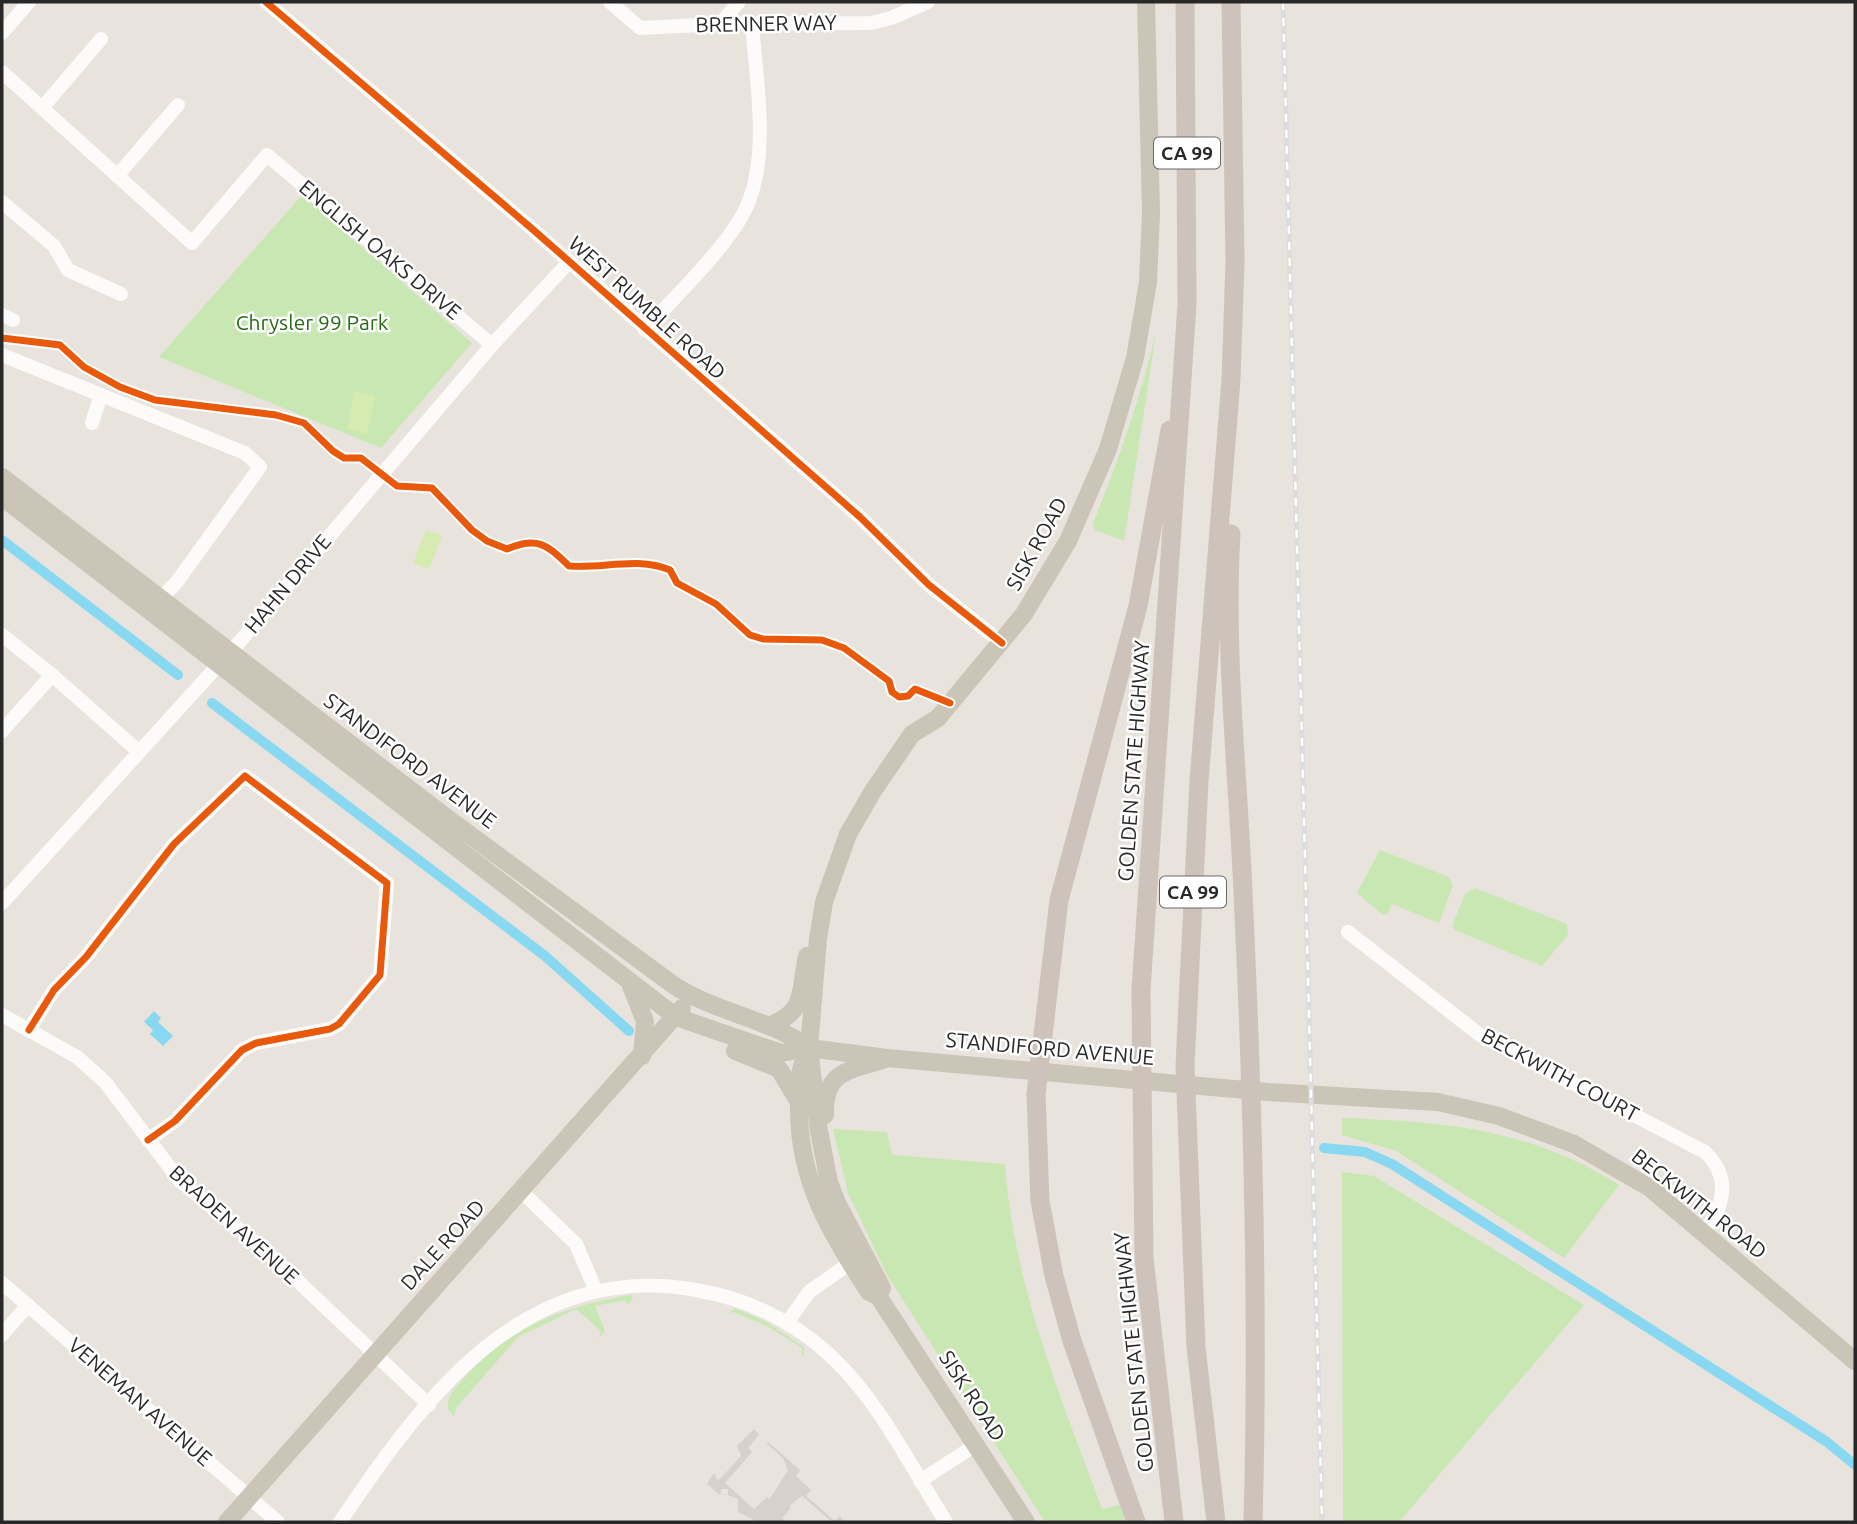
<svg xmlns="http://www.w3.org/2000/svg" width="1857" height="1524" font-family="Ubuntu,sans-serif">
	<rect width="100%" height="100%" fill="#e8e3dd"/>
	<g fill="#c9e7b2">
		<path d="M 302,195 L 472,343 L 381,448 L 159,357 Z"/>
		<path d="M 1156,333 L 1124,541 L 1095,530 L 1093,523 C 1119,460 1140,399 1156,333 Z"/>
		<path d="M 1380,850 L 1449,877 L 1453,885 L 1439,923 L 1392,904 L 1388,913 L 1383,915 L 1357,893 Z"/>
		<path d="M 1475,888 L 1567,924 L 1568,935 L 1542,966 L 1455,930 L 1452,926 L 1465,894 Z"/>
		<path d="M 1342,1118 C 1446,1122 1528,1128 1619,1185 L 1564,1258 L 1396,1151 L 1342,1135 Z"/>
		<path d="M 833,1129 L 887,1132 L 892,1155 L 1005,1164 C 1013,1285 1061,1397 1102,1509 L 1120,1505 L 1125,1522 L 1045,1522 L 887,1275 L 848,1193 Z"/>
		<path d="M 1342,1172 L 1374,1176 L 1584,1305 L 1399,1522 L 1343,1522 Z"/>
		<path d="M 630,1295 L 633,1298 L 628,1305 L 625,1300 L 595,1306 L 605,1331 L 599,1338 L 601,1331 L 576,1309 L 518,1337 L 456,1408 L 454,1416 L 448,1409 C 446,1395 457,1387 465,1377 C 509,1327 566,1306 630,1295 Z"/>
		<path d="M 734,1308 L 765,1321 L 804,1347 L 804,1354 L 801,1356 L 802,1348 L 767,1326 L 733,1312 L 727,1316 Z"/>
	</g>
	<g fill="#d6ebaf">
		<path d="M 354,391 L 375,396 L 367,434 L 347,429 Z"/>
		<path d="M 426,530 L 442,536 L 429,569 L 413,563 Z"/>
	</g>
	<path fill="#d6d1cc" d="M 754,1429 L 759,1435 L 748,1448 L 752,1452 L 725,1483 L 754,1509 L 767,1497 L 770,1499 L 788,1470 L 783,1458 L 766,1443 L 769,1443 L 800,1470 L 796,1476 L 811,1490 L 806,1496 L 835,1521 L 840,1516 L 844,1522 L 832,1522 L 802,1496 L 789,1506 L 791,1508 L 782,1518 L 786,1522 L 758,1522 L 738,1512 L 738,1499 L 728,1495 L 728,1489 L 722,1489 L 720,1495 L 707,1484 L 714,1473 L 717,1480 L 720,1479 L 741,1456 L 737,1446 Z"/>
	<path fill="#88d8f2" d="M 154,1011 L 161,1018 L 158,1022 L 173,1036 L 163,1046 L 150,1034 L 153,1030 L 144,1022 Z"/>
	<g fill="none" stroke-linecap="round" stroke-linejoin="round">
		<g stroke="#88d8f2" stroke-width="10">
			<path d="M 2,540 L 178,675"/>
			<path d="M 212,703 L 545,956 L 629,1031"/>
			<path d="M 1324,1148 L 1365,1152 L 1392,1164 L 1827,1442 L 1855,1465"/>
		</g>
		<g stroke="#fcfbfa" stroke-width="14">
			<path d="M 266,2 L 530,227 L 860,517 L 929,585 L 1002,643"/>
			<path d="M 610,2 L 640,28 L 720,24 L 871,23 L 891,18 L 928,2"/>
			<path d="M 720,24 L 739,2"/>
			<path d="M 2,33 L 29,2"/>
			<path d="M 2,72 L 192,243 L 267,155 L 492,345"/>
			<path d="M 42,108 L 101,39"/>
			<path d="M 117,176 L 178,105"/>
			<path d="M 2,202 L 54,246 L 68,270 L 121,294"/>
			<path d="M 2,315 L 13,320"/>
			<path d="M 645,330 C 675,296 729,246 747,206 C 770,152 756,81 752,24"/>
			<path d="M 2,355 L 245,453 L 260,467 L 176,583 L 161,598"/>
			<path d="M 92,423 L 101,395"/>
			<path d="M 2,635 L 52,675 L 137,750"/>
			<path d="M 2,731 L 52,675"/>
			<path d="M 2,903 L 242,639 L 492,345 L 569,262"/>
			<path d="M 1348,932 L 1480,1035 L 1705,1152 C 1731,1177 1725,1205 1704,1232"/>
			<path d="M 2,1015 L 77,1057 L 105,1082 L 180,1181 L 267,1252 L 429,1405"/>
			<path d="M 29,1030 L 54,990 L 86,957 L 174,844 L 245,776 L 387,883 L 380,975 L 339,1024 L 330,1029 L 256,1043 L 242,1050 L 175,1121 L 148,1140"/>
			<path d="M 521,1191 L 576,1244 L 596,1291"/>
			<path d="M 2,1283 L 278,1522"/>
			<path d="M 787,1323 L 809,1292 L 850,1263"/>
			<path d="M 2,1335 L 28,1305"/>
			<path d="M 920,1481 L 977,1444"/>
			<path d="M 340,1522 C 424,1397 525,1259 696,1290 C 749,1299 797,1323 836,1361 C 881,1405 912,1469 946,1522"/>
		</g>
		<g stroke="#cac5b6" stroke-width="18">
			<path d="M 2,477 L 447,818 L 672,984 C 715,1013 769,1018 809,1048"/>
			<path d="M 2,497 L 676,1017 L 781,1053 L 809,1048 L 887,1058 L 1268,1092 L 1438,1102 L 1499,1116 L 1574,1144 L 1650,1188 L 1855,1361"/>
			<path d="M 631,986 L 645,1021 L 642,1056"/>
			<path d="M 769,1026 C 807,1011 799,993 807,956"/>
			<path d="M 809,1048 C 797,1074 799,1082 799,1110 C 799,1181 831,1234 869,1292 L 878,1296 L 1026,1522"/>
			<path d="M 735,1051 L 779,1069 L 796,1097"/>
			<path d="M 825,1115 C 824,1071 848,1071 883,1060"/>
			<path d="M 878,1296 L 882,1288 L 837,1203 L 829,1182 L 819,1131 L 809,1048 L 818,939 L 824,902 L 848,834 L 873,791 L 912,734 L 938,718 L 1024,614 L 1068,541 L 1108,449 L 1135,358 L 1148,282 L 1151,213 L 1146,2"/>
			<path d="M 227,1522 L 682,1008"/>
		</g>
		<g stroke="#cec3bb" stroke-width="19">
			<path d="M 1231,534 C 1224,654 1238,773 1243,893 C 1253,1102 1259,1313 1253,1522"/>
			<path d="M 1136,1522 L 1072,1341 L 1054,1276 L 1040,1201 L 1036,1094 L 1059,900 L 1138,606 L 1170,430"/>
			<path d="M 1174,1522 L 1144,1258 L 1141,990 L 1187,304 L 1185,2"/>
			<path d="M 1216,1522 L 1196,1347 L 1185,1065 L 1199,781 L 1231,380 L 1235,262 L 1231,2"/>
		</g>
		<g stroke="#dcdcde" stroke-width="5">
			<path id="rail" d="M 1283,2 L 1322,1522"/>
		</g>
		<use href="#rail" stroke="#fff" stroke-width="2.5" stroke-dasharray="8" stroke-linecap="butt"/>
		<g stroke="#fff" stroke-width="11">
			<g id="cycleway">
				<path d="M 266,2 L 530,227 L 860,517 L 929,585 L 1002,643"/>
				<path d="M 2,338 L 60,345 L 84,367 L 120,387 L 155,400 L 276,415 L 304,423 L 333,451 L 344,458 L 361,458 L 397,486 L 432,488 L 472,530 L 487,541 L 507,549 C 538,536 547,545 569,566 C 603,569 637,556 670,570 L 677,583 L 716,604 L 750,635 L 763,639 L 822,640 L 844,648 L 889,681 L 892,692 L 899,697 L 908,696 L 915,689 L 950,703"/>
				<path d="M 29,1030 L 54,990 L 86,957 L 174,844 L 245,776 L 387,883 L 380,975 L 339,1024 L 330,1029 L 256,1043 L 242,1050 L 175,1121 L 148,1140"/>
			</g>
		</g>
		<use href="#cycleway" stroke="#e8590c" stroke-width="7"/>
	</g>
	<g text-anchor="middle" stroke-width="5" stroke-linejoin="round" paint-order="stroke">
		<g fill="#fff" stroke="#686868" stroke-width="2">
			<rect x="1154" y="137.5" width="66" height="31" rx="5"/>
			<rect x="1160" y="876.5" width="66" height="31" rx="5"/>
		</g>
		<g font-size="19" font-weight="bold" fill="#282828">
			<text x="1187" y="160">CA 99</text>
			<text x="1193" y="899">CA 99</text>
		</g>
		<g font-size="21" fill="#282828" stroke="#fff">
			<text transform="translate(766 24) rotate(-1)" y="7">BRENNER WAY</text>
			<text transform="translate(380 250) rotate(40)" y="7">ENGLISH OAKS DRIVE</text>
			<text transform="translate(647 308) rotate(42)" y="7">WEST RUMBLE ROAD</text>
			<text transform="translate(1037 544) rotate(-61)" y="7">SISK ROAD</text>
			<text transform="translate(288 584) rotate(-50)" y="7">HAHN DRIVE</text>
			<text transform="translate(410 761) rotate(37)" y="7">STANDIFORD AVENUE</text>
			<text transform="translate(1134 761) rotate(-86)" y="7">GOLDEN STATE HIGHWAY</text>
			<text transform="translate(1050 1049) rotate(5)" y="7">STANDIFORD AVENUE</text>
			<text transform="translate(1560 1075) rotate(28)" y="7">BECKWITH COURT</text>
			<text transform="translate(1699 1204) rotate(38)" y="7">BECKWITH ROAD</text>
			<text transform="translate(234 1225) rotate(42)" y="7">BRADEN AVENUE</text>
			<text transform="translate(443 1245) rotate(-48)" y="7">DALE ROAD</text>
			<text transform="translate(1134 1352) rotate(-96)" y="7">GOLDEN STATE HIGHWAY</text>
			<text transform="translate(972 1396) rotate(57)" y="7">SISK ROAD</text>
			<text transform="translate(140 1402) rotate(41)" y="7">VENEMAN AVENUE</text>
		</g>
		<g font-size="21" fill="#266c12" stroke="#fff">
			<text x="312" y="330">Chrysler 99 Park</text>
		</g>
	</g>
	<rect width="1857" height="1524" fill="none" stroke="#282828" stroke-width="7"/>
</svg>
